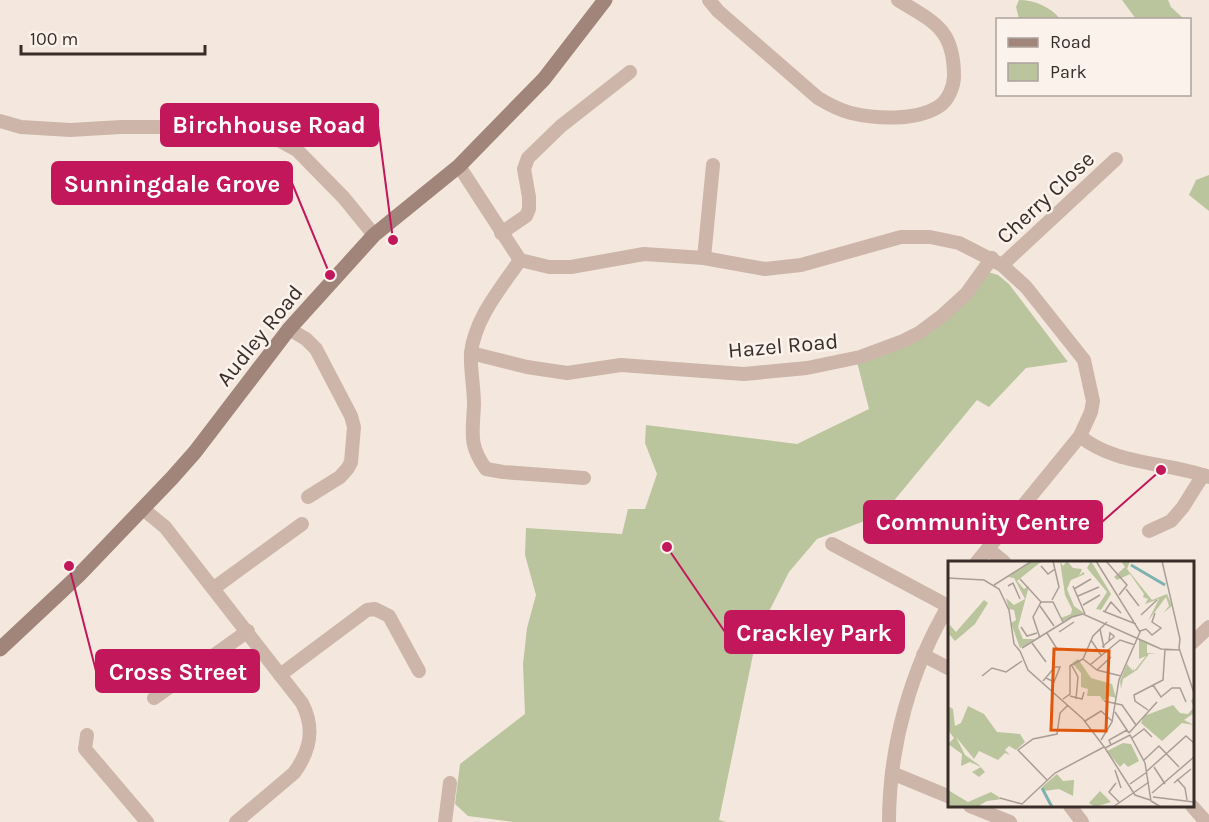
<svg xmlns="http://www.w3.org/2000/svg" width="1209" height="822" font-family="Karla,sans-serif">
	<rect width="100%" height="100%" fill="#f4e8de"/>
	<g fill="#bac49d">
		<path d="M 1019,0 C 1034,0 1051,7 1060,19 L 1019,19 L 1016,7 Z"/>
		<path d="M 1122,0 L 1168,0 L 1171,7 L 1184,19 L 1136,19 Z"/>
		<path d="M 1209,175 L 1209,211 L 1189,195 L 1196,180 Z"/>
		<path d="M 988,272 L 998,275 L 1009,284 L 1068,362 L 1026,368 L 989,407 L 977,400 L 883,514 L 817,539 L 789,572 L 757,635 L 719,820 L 726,822 L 513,822 L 468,816 L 455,804 L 460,764 L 525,714 L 523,664 L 527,628 L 536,595 L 525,555 L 526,528 L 622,534 L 628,509 L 645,509 L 657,474 L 645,443 L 646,425 L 797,444 L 869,409 L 857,362 L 889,350 Z"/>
	</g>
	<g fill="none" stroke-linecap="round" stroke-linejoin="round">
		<g stroke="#cdb6a9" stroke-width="14">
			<path d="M 709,0 L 718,11 L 818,98 C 828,104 839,110 851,113 C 876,119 915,121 938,107 C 948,101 954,87 954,76 C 954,29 934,22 898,0"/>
			<path d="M 0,121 L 21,127 L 70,130 L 121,127 L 255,127 L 297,150 L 344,198 L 374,235"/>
			<path d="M 459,166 L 520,260 L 549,267 L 571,267 L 644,254 L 704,258 L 765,269 L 801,265 L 901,237 L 930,237 L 959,243 L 1002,265 L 1026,287 L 1084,360 L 1093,401 L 1091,412 L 1080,436 L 977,562"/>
			<path d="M 501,233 L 526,216 L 529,209 L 529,197 L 524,169 L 528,158 L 561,126 L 630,72"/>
			<path d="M 704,258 L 713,165"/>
			<path d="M 520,260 C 501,288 475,318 471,353 C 470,369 474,387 474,404 C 473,432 468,445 486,469 L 503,472 L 584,478"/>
			<path d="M 1002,265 L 1116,159"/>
			<path d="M 289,329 L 306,339 L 316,349 L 351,416 L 354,427 L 351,462 L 348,468 L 340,477 L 308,497"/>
			<path d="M 471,353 L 527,367 L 567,373 L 621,365 L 744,374 L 807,368 L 860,357 L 903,341 L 919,333 L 943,315 L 966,294 L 992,258"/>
			<path d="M 1080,436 C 1114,465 1167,462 1209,477"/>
			<path d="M 143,509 L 165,527 L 302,703 C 315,728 311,750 294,773 L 236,822"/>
			<path d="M 1149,531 L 1171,521 L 1183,507 L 1203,475"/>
			<path d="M 832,544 L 948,606"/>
			<path d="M 988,549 L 1004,562"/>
			<path d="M 214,588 L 302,524"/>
			<path d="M 1192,643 L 1209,627"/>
			<path d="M 923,655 L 950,669"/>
			<path d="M 280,675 L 367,610 L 375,609 L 389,616 L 419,671"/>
			<path d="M 154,698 L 248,631"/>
			<path d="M 87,735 L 85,749 L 147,822"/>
			<path d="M 892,773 L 950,797"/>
			<path d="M 970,806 L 1010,822"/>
			<path d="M 1070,806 L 1082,822"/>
			<path d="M 1192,806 L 1206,822"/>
			<path d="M 445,822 L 450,783"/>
			<path d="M 889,822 C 889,746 911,668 950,603"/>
		</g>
		<path stroke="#a1857a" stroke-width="15" d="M 0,649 L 79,575 L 172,478 L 195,452 L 289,329 L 374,235 L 459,166 L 544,79 L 605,0"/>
	</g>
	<g text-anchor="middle" stroke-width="5" stroke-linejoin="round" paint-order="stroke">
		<g font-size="22" fill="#392d29" stroke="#fbf2eb">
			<text transform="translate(1045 197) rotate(-43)" y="8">Cherry Close</text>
			<text transform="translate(259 335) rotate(-51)" y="8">Audley Road</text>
			<text transform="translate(783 345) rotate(-5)" y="8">Hazel Road</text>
		</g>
	</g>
	<g transform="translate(948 561)">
		<rect width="246" height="246" fill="#f4e8de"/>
		<path d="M 84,0 L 94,0 L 69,20 L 76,28 L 81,25 L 70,66 L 75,78 L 87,78 L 72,87 L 63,62 L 68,59 L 66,49 L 61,48 L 58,37 L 66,44 L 77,38 L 66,17 L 60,16 ZM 112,0 L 115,5 L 119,0 L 125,7 L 134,8 L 131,15 L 135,11 L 137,13 L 123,19 L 119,28 L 126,45 L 136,52 L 115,60 L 113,57 L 123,53 L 124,48 L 117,34 ZM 143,0 L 163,33 L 153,49 L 148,48 L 159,31 L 139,7 ZM 173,0 L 182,0 L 179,8 L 204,39 L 219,33 L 224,45 L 215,52 L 221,45 L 218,36 L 200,60 L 211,38 L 197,43 L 200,38 L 195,36 L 196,33 L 182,13 L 169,19 L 166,16 L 177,6 ZM 36,39 L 40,42 L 27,63 L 7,80 L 1,73 L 2,64 L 8,71 ZM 191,78 L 208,87 L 199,83 L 199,92 L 209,93 L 201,93 L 189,109 L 175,118 L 173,128 L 172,120 L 179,103 L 185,110 L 185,106 L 186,110 L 198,95 L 191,98 ZM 130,98 L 143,117 L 164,123 L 168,137 L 161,135 L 155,140 L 152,135 L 139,135 L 140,128 L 133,126 L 133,112 L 124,102 ZM 246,135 L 246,152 L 236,159 L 246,164 L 234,162 L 214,180 L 193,162 L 196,155 L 225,144 L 232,152 L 240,153 L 246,146 L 243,140 ZM 0,145 L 5,148 L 7,165 L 13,162 L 20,145 L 36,153 L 49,171 L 72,173 L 77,181 L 68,189 L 61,185 L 57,189 L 62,194 L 57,192 L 50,199 L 31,190 L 26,198 L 8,176 L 17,194 L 31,204 L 37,211 L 31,216 L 24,211 L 33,206 L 22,201 L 13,205 L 14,193 L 0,183 L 6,177 L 0,169 ZM 175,182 L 183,183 L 191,200 L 180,206 L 176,202 L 172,206 L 159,190 ZM 109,213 L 115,220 L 126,219 L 125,235 L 111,228 L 96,230 L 94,226 ZM 0,229 L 20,241 L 43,231 L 54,238 L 39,240 L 32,244 L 35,246 L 0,246 ZM 152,230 L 163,241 L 147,246 L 141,242 Z" fill="#bac49d"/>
		<path fill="none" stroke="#7cb2b0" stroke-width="3" d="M 183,4 L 217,24M 94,227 L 104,246"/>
		<path fill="none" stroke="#a99d96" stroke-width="1.5" d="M 148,0 L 192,71 L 171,119 L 164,161 L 153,179M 158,0 L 179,24 L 171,34M 214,0 L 232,78 L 231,87 L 246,132M 93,5 L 100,13 L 107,8M 0,17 L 36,19 L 51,28 L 61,49 L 66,83 L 72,90M 72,18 L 93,41M 46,24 L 84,0M 60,25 L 65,22 L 72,38M 125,25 L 137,53M 126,28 L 143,18M 178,28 L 191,45M 130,35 L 151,26M 104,39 L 111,26 L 105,0M 135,44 L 152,34M 92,45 L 106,65M 155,50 L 188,63M 157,50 L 163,41 L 173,52M 193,54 L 209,39M 73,66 L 79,75 L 89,72M 152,68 L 156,87M 192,70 L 198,68 L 204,74 L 213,67 L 204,61 L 207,52M 111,71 L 126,61M 99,72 L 109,88M 92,77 L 85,56 L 93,41 L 105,41 L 115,61M 143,79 L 153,94M 84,82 L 98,101M 154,86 L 161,80 L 166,76 L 166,75 L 162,72 L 161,80M 74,87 L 124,56 L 135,53 L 213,88 L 232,89M 72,90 L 80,109 L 135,158 L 157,187 L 182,174 L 197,202 L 203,240 L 213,246M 135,98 L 145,75 L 159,61M 135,98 L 149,109 L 173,115M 123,103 L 130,116 L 128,138M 142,104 L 172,79 L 187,84M 149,109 L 163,96M 34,115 L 44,107 L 58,111 L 74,100M 95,120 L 107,106 L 112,106 L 106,121 L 98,117M 205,124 L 213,136 L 224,127 L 232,127 L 238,141M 122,135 L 134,138 L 136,131M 115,138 L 122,133 L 122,105 L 135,98M 156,140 L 174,144 L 188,164M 200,149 L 187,140 L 186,134 L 215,119 L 217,88M 167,151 L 181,172M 137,160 L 153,150 L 164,160M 181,172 L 209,141M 184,177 L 196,168 L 204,176M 163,184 L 161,179 L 179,169M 157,187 L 187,234 L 202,239M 196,199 L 211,185 L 231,206M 206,206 L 217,223M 167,209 L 173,227M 199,210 L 238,175 L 246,182M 229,218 L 237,227 L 239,239M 99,219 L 70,189 L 85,178 L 109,173 L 112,152 L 120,144M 168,222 L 161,231 L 171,241M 226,222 L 243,208M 182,223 L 199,211M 204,232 L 246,196M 205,236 L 246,241M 52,237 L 74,243 L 107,212 L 156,186M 165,246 L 201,221"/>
		<path fill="#df570d" fill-opacity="0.15" stroke="#df570d" stroke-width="3" d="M 106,88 L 161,90 L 158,170 L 103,169 Z"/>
		<rect width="246" height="246" fill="none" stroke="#392d29" stroke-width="3"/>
	</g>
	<path fill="none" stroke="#c2185b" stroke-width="2" d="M393 240L378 125M330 275L292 183M1161 470L1102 522M667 547L725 632M69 566L96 671"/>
	<g fill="#c2185b" stroke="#fbf2eb" stroke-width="2">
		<circle cx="393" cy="240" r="6"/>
		<circle cx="330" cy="275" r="6"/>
		<circle cx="1161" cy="470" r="6"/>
		<circle cx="667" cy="547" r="6"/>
		<circle cx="69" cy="566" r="6"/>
	</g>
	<g fill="#c2185b" stroke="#c2185b" stroke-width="2">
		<rect x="161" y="104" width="217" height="42" rx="6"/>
		<rect x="52" y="162" width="240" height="42" rx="6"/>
		<rect x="864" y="501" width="238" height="42" rx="6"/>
		<rect x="725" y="611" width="179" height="42" rx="6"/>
		<rect x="96" y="650" width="163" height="42" rx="6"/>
	</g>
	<g font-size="24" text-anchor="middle" font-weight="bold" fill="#fff">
		<text x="269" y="133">Birchhouse Road</text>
		<text x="172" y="192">Sunningdale Grove</text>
		<text x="983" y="530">Community Centre</text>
		<text x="814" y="641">Crackley Park</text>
		<text x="178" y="680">Cross Street</text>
	</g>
	<rect x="996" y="18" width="195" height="78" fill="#fbf2eb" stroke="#ada39d" stroke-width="1.5"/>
	<rect x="1008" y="38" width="30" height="9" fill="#a1857a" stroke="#ada39d" stroke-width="1.5"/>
	<text x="1050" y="48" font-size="18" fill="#392d29">Road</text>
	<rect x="1008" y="63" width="30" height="18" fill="#bac49d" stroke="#ada39d" stroke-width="1.5"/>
	<text x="1050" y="78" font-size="18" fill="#392d29">Park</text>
	<path d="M21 45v9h184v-9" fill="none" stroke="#392d29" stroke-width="3"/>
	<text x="30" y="45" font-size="18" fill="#392d29" stroke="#fbf2eb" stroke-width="4.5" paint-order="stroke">100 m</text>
</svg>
